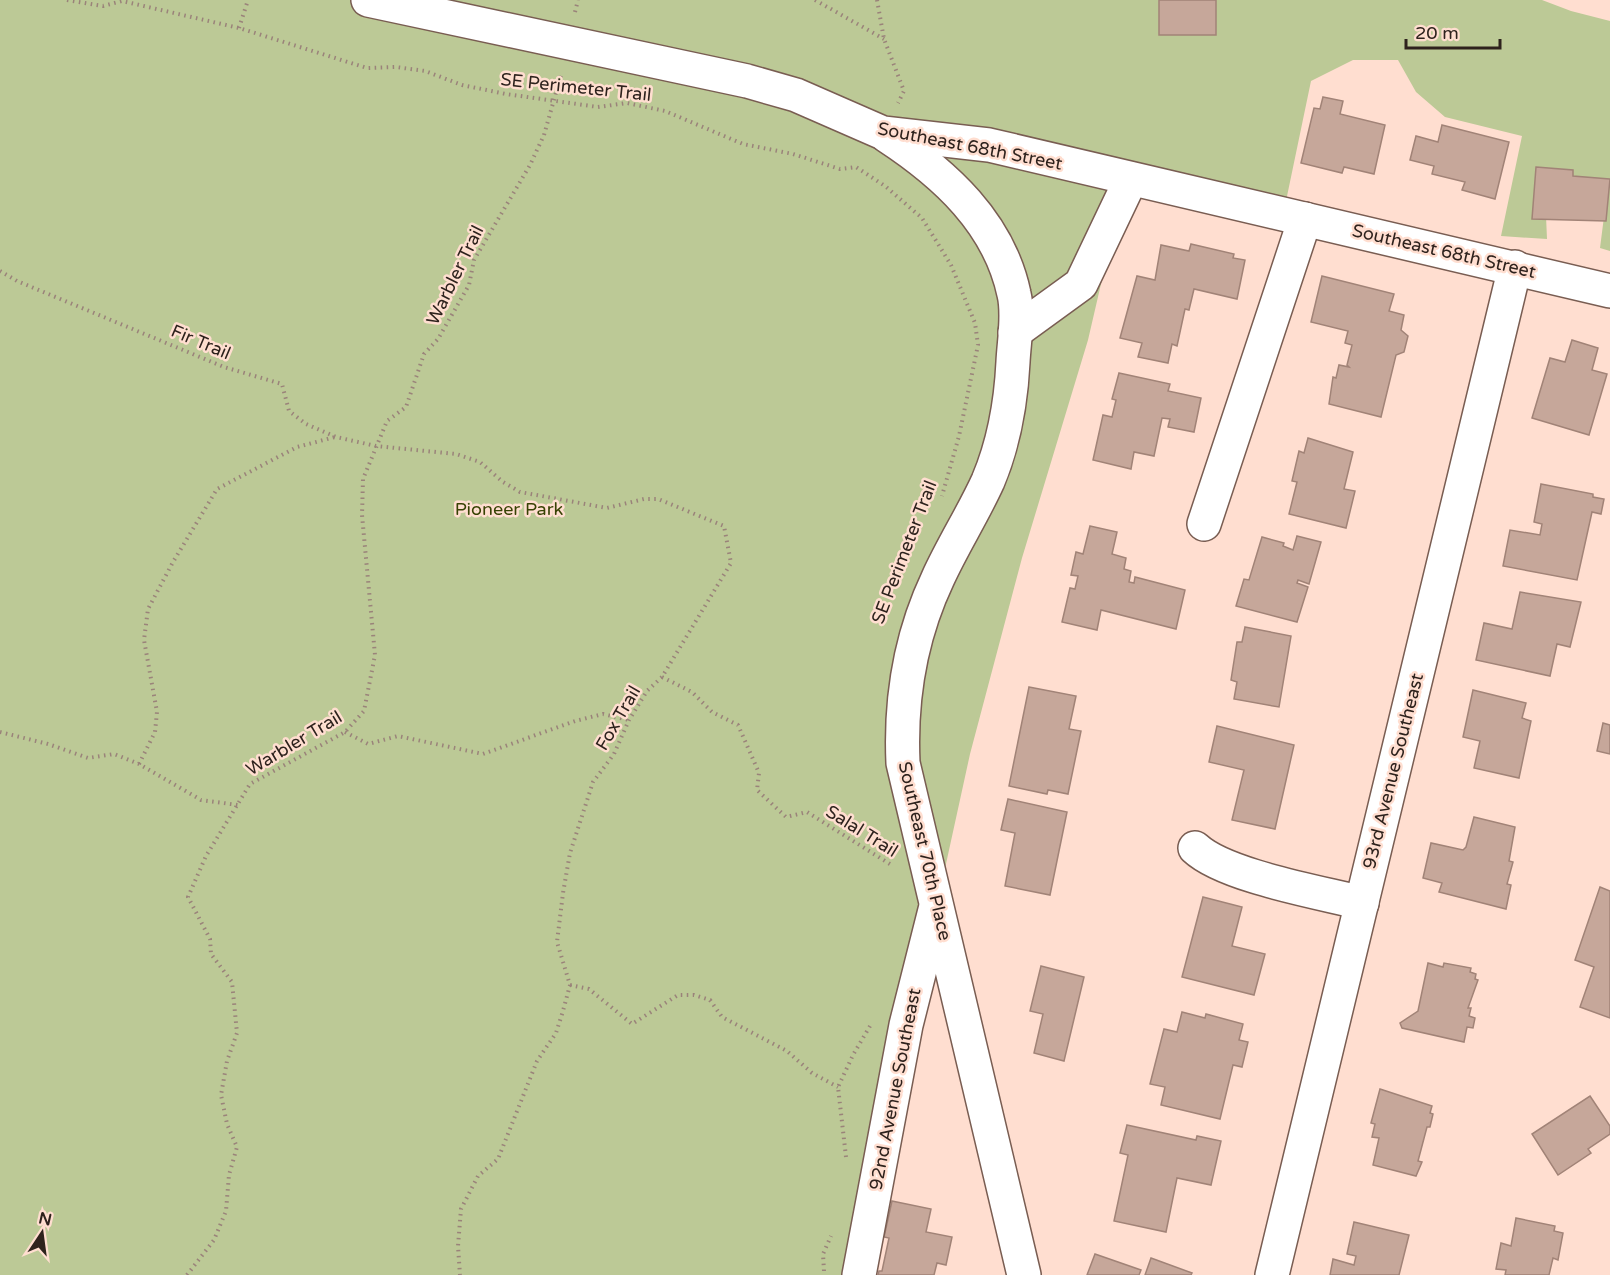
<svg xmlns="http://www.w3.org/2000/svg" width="1610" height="1275" font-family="'Varela Round',sans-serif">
	<rect width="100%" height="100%" fill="#ffded0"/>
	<path fill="#bcc996" d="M 0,0 L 1542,0 L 1571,11 L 1610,21 L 1610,251 L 1600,248 L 1606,201 L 1545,193 L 1547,239 L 1501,236 L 1522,136 L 1445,117 L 1416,92 L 1398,60 L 1353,60 L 1311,81 L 1286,201 L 1129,163 L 1088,340 L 1022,558 L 970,754 L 937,905 L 846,1275 L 0,1275 Z"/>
	<g fill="#c6a79a" stroke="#a18377" stroke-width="1.5">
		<rect x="1159" y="0" width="57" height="35"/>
		<path d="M 1323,97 L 1343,101 L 1340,114 L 1385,125 L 1374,174 L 1344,167 L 1342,173 L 1301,163 L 1314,108 L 1320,109 Z"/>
		<path d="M 1442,125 L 1509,142 L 1495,199 L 1462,190 L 1465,182 L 1432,174 L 1434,166 L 1410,160 L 1416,136 L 1438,142 Z"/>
		<path d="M 1536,167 L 1573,170 L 1573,176 L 1610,179 L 1606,221 L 1532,219 Z"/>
		<path d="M 1191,244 L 1234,254 L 1233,258 L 1245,260 L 1237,299 L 1194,289 L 1189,310 L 1185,309 L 1177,346 L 1172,344 L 1168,363 L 1138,357 L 1142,343 L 1120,338 L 1137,276 L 1155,280 L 1161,245 L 1189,251 Z"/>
		<path d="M 1322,276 L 1394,294 L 1389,311 L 1404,315 L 1401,330 L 1408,336 L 1404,352 L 1396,355 L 1381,417 L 1329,404 L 1333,377 L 1336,378 L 1339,365 L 1349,367 L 1347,365 L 1352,345 L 1345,343 L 1348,331 L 1311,322 Z"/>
		<path d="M 1572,340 L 1598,348 L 1592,370 L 1607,374 L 1589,435 L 1532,418 L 1550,358 L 1565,362 Z"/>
		<path d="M 1119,373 L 1170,384 L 1168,391 L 1201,398 L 1194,432 L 1168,427 L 1170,419 L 1162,418 L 1154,456 L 1134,452 L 1131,469 L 1093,460 L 1103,415 L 1112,417 L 1116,400 L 1112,399 Z"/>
		<path d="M 1308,438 L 1353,452 L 1344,489 L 1355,491 L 1346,528 L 1289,514 L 1297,482 L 1292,481 L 1299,451 L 1304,453 Z"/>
		<path d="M 1541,484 L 1593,494 L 1593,497 L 1604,499 L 1601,514 L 1592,512 L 1577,580 L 1503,566 L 1510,530 L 1540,535 L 1542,524 L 1534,522 Z"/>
		<path d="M 1090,526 L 1117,532 L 1112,554 L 1126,558 L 1124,569 L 1131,571 L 1129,582 L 1134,583 L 1135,577 L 1185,590 L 1176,629 L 1101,610 L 1097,630 L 1062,622 L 1070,588 L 1075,589 L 1078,576 L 1071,575 L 1076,552 L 1083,554 Z"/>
		<path d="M 1297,536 L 1321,542 L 1309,584 L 1298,580 L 1297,583 L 1308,587 L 1297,622 L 1236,606 L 1244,579 L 1249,580 L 1262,537 L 1284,543 L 1283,546 L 1293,550 Z"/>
		<path d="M 1520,592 L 1581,602 L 1570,647 L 1557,644 L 1550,676 L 1476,660 L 1484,623 L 1512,629 Z"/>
		<path d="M 1245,627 L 1291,636 L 1279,707 L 1234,699 L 1237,682 L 1231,680 L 1237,642 L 1242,642 Z"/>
		<path d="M 1029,687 L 1076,696 L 1069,729 L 1081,731 L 1068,794 L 1048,790 L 1047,794 L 1009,786 Z"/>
		<path d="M 1473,690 L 1526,703 L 1522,718 L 1531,721 L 1519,778 L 1474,768 L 1480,741 L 1463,737 Z"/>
		<path d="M 1603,723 L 1610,725 L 1610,754 L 1597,751 Z"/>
		<path d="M 1217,726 L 1294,745 L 1275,829 L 1232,820 L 1244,770 L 1209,762 Z"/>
		<path d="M 1008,799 L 1067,812 L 1050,895 L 1005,886 L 1015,833 L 1001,830 Z"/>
		<path d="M 1474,817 L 1515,827 L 1509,861 L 1513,862 L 1507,884 L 1511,885 L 1506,909 L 1439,892 L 1442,883 L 1423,878 L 1431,843 L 1463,850 L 1466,847 Z"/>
		<path d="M 1600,887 L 1610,891 L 1610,1018 L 1580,1007 L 1594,967 L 1575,960 Z"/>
		<path d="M 1203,897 L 1242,907 L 1232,946 L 1265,954 L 1254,995 L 1182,977 Z"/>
		<path d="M 1428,963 L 1443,967 L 1444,963 L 1471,968 L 1470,972 L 1476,974 L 1475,979 L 1478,980 L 1468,1008 L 1471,1008 L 1469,1016 L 1475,1018 L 1473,1028 L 1467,1027 L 1464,1042 L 1402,1028 L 1400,1023 L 1418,1011 Z"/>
		<path d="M 1041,966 L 1084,977 L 1064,1061 L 1034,1053 L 1043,1014 L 1030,1011 Z"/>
		<path d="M 1182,1012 L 1205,1018 L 1206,1014 L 1243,1024 L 1239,1040 L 1248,1042 L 1242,1067 L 1233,1065 L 1220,1119 L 1161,1105 L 1165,1087 L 1150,1084 L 1164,1029 L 1177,1032 Z"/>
		<path d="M 1380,1089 L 1432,1106 L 1430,1113 L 1433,1114 L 1430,1127 L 1427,1127 L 1418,1161 L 1422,1162 L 1416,1176 L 1373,1165 L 1379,1138 L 1372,1137 L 1375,1124 L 1371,1123 Z"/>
		<path d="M 1590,1096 L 1610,1126 L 1610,1134 L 1588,1149 L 1591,1153 L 1558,1175 L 1532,1134 Z"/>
		<path d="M 1127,1125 L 1196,1140 L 1197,1136 L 1221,1141 L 1211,1185 L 1177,1178 L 1166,1232 L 1114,1221 L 1128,1155 L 1120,1153 Z"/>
		<path d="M 892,1201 L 931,1209 L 926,1232 L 952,1237 L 946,1265 L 937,1263 L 934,1275 L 878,1275 L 879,1271 L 882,1271 L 889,1238 L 884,1237 Z"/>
		<path d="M 1516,1218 L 1555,1226 L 1554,1231 L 1563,1233 L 1558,1260 L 1553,1258 L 1549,1275 L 1505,1275 L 1506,1270 L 1496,1269 L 1501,1243 L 1511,1246 Z"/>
		<path d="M 1354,1222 L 1409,1235 L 1399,1275 L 1330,1275 L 1333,1259 L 1354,1265 L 1356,1256 L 1347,1254 Z"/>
		<path d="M 1095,1254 L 1141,1270 L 1139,1275 L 1087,1275 Z"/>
		<path d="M 1151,1258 L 1192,1273 L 1191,1275 L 1145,1275 Z"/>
	</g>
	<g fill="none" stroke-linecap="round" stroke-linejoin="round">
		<g stroke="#795d52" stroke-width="36">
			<g id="minor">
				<path d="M 368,0 L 747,81 L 796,95 L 883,133 L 989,145 L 1610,291"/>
				<path d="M 887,136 C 945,174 999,223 1014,294 C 1019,315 1014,341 1013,362 C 1011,403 1004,443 988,481 C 973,514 953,545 938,578 C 910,637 900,697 903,763 L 1024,1275"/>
				<path d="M 1015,332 L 1081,284 L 1131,179"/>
				<path d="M 1204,524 L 1305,219"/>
				<path d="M 1195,848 C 1225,876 1319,892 1362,903"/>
				<path d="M 859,1275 L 906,1025 L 935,910"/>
				<path d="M 1272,1275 L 1515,267"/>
			</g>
		</g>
		<g stroke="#9a837a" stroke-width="4" stroke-dasharray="1.5 4.5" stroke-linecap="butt">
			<path d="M 67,0 L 103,6 L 122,1 L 239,28 L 367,68 L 396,67 L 425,71 L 462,85 L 506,94 L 598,107 L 627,103 L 665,111 L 743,144 L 793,154 L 840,169 L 856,167 L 885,186 L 922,218 L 951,265 L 975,323 L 978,345 L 959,436 L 942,496"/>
			<path d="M 815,0 L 884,39"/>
			<path d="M 877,0 L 884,39 L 904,91 L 898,103"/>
			<path d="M 575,12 L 578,0"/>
			<path d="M 239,28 L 248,0"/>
			<path d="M 0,271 L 17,281 L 224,367 L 282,384 L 289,411 L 306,424 L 336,437 L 376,446 L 456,454 L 480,462 L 503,482 L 520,492 L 607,508 L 644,499 L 658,499 L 724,526 L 731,563 L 662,677 L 647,691 L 629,720 L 614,754 L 593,782 L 570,853 L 563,893 L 557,942 L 570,985 L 563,1011 L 556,1033 L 537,1061 L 498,1159 L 478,1176 L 461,1209 L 458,1246 L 460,1275"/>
			<path d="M 662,677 L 692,692 L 712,712 L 738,725 L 759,773 L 757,790 L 786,817 L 807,812 L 893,866"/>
			<path d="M 0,732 L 48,744 L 88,758 L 114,754 L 139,764 L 201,800 L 238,805"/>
			<path d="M 345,732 L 368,744 L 398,736 L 483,754 L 575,721 L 603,714 L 629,720"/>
			<path d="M 139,764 L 155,732 L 157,712 L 144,640 L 148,609 L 173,562 L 217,489 L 297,447 L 335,437"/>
			<path d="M 570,985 L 589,989 L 632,1024 L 678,995 L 694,995 L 710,1000 L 722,1017 L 787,1051 L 812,1073 L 838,1087"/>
			<path d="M 846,1157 L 838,1087 L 853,1055 L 870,1026"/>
			<path d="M 824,1271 L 823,1254 L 831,1236"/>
			<path d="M 187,1275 L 214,1240 L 226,1211 L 229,1175 L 237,1147 L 227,1124 L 221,1095 L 227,1061 L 237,1033 L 232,982 L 211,954 L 210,939 L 188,897 L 206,856 L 250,784 L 345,732 L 364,711 L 375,655 L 362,515 L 363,479 L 387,421 L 406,407 L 424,354 L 438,339 L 469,285 L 474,260 L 530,165 L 544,135 L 561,75"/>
		</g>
		<use href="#minor" stroke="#fff" stroke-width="33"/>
	</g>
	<g text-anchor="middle" stroke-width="5" stroke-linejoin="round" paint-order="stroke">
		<g font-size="18" fill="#2e221d" stroke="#ffded0">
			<text transform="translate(576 87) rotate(6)" y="6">SE Perimeter Trail</text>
			<text transform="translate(970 146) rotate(11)" y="6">Southeast 68th Street</text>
			<text transform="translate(1444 251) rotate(13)" y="6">Southeast 68th Street</text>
			<text transform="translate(455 275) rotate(-64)" y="6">Warbler Trail</text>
			<text transform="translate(201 342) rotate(23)" y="6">Fir Trail</text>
			<text transform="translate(904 552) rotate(-69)" y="6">SE Perimeter Trail</text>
			<text transform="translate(618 718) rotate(-60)" y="6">Fox Trail</text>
			<text transform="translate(294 743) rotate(-31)" y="6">Warbler Trail</text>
			<text transform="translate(1393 771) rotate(-76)" y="6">93rd Avenue Southeast</text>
			<text transform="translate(862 831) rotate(32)" y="6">Salal Trail</text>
			<text transform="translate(925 851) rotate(77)" y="6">Southeast 70th Place</text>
			<text transform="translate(895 1089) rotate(-79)" y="6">92nd Avenue Southeast</text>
		</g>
		<g font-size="18" fill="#374203" stroke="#ffded0">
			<text x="509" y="515">Pioneer Park</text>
		</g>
	</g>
	<g transform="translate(42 1233) rotate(13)" stroke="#ffded0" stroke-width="4.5" paint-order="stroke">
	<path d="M0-4.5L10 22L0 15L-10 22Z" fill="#2e221d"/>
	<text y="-9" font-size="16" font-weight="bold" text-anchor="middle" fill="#2e221d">N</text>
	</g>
	<path d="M1406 39v9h94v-9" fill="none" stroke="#2e221d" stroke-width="3"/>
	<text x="1415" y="39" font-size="18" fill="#2e221d" stroke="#ffded0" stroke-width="4.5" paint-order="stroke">20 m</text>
</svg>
